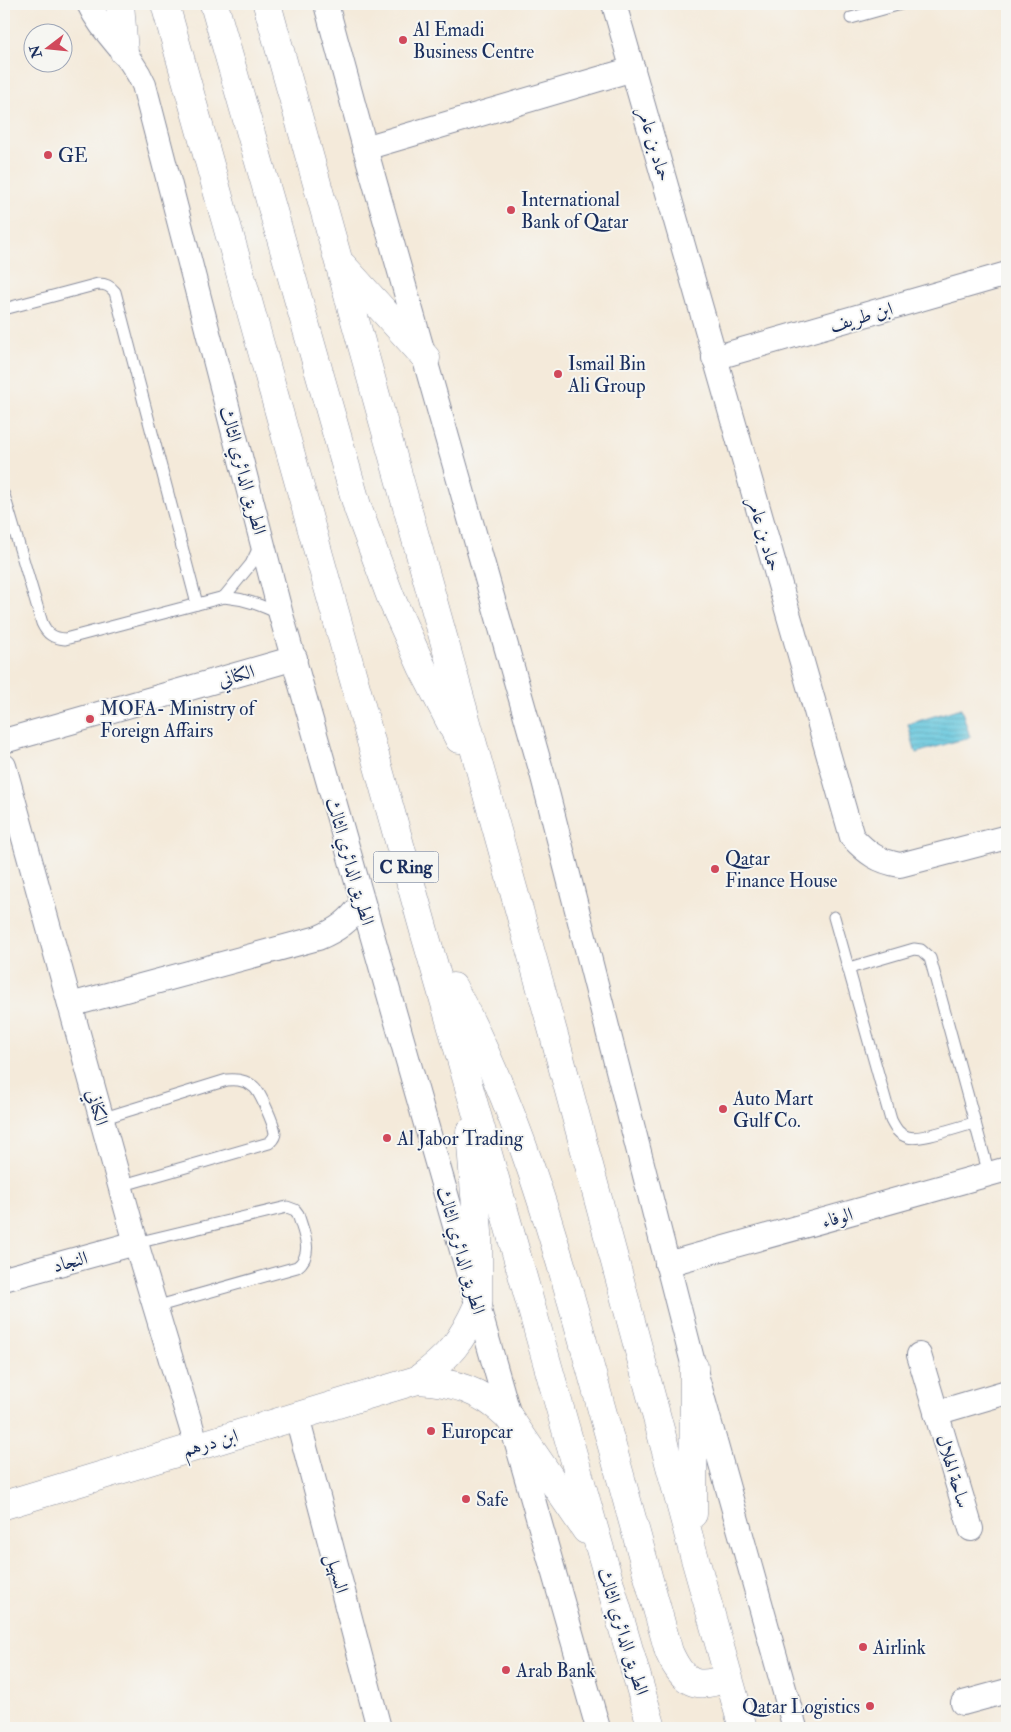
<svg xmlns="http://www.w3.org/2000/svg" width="1011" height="1732" font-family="'IM FELL Double Pica',Amiri,serif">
	<defs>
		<pattern id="water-rules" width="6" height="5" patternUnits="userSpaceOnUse" patternTransform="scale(1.25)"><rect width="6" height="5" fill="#5fc5dc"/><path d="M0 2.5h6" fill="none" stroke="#4ea0b6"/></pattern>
	</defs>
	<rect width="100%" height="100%" fill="#f6f6f2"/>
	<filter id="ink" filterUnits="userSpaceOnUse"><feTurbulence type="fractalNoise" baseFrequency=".02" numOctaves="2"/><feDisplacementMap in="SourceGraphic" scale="10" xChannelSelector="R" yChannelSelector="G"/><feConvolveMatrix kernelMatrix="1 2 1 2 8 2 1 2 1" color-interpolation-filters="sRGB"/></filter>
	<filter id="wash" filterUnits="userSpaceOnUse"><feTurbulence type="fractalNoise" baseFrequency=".0096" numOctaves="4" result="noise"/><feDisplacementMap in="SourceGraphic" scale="20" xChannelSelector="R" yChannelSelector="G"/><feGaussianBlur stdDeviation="1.12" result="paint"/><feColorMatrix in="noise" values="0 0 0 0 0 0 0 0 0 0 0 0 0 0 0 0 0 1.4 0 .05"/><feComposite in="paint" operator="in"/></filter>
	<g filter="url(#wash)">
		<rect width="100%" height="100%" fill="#f4eada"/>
		<path fill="url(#water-rules)" stroke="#3d7a9d" d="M 961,708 L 970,737 L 916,753 L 908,724 Z"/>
	</g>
	<g filter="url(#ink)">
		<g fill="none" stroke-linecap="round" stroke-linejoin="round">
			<g stroke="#888c9c" stroke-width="13">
				<g id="lane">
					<path d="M 851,18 L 901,4"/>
					<path d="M 4,309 L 98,284 C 106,284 110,286 115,292 L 197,604"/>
					<path d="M 4,495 L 42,623 C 47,634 53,638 65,639 L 224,597 C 245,599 261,605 280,614"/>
					<path d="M 224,597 L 251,564 L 260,545"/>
					<path d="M 834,917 L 891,1120 C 895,1128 899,1135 908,1137 C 920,1141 961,1126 975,1123"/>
					<path d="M 849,968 L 914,949 L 921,950 L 930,958 L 989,1174"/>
					<path d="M 101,1119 L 227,1080 C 237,1079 246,1080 254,1087 C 260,1092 274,1124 275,1133 C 275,1138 272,1140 269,1143 L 120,1186"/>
					<path d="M 136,1243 L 287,1207 L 295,1210 L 298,1214 C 303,1232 315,1254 297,1267 L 155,1307"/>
				</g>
			</g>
			<g stroke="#888c9c" stroke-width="26">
				<g id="street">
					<path d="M 89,4 C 104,36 130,52 144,85 L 281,615 L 598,1728"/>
					<path d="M 326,4 L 365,148 L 542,773 L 694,1367 L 795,1728"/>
					<path d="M 614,4 L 852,837 C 868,854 878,861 900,865 L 1007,837"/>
					<path d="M 365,148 L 633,69"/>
					<path d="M 714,358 L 1007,274"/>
					<path d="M 4,741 L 295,658"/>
					<path d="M 4,766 L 136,1243 L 197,1446"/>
					<path d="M 70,1005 L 318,938 C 337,930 350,921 362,903"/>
					<path d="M 667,1264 L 1007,1169"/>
					<path d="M 4,1279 L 136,1243"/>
					<path d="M 919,1355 L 971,1529"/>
					<path d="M 936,1413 L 1007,1392"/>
					<path d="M 297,1417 L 379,1728"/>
					<path d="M 963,1703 L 1007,1691"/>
				</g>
			</g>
			<g stroke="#888c9c" stroke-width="29">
				<g id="secondary">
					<path d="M 417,1380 C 454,1382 480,1390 508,1416"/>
					<path d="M 4,1505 L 417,1380 C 449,1357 462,1341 478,1305"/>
				</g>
			</g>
			<g stroke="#888c9c" stroke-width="29">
				<g id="highway">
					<path d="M 120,4 L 124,52"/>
					<path d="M 165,4 L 426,938 C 503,1201 574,1465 652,1728"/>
					<path d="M 214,4 L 358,509 L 391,598 L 422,667 L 459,739"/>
					<path d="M 267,4 L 555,1039 L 692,1548 L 743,1728"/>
					<path d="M 343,266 L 426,358"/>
					<path d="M 453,987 C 518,1108 554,1236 590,1367 C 617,1462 643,1557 669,1652 C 683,1683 696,1691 728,1677"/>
					<path d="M 470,1132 L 478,1232 L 478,1305"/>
					<path d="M 508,1416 L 586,1530"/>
					<path d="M 693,1514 L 694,1367"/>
				</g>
			</g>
			<use href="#lane" stroke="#fff" stroke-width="11"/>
			<use href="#street" stroke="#fff" stroke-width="24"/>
			<use href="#secondary" stroke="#fff" stroke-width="28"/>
			<use href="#highway" stroke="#fff" stroke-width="28"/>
		</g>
	</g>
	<g fill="#d1495b" stroke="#f6f6f2" stroke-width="2">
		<circle cx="403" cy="40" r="5"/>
		<circle cx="48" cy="155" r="5"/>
		<circle cx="511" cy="210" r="5"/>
		<circle cx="558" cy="374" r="5"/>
		<circle cx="90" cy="719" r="5"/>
		<circle cx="715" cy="869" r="5"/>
		<circle cx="723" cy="1109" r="5"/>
		<circle cx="387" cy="1138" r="5"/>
		<circle cx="431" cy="1431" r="5"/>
		<circle cx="466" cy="1499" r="5"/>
		<circle cx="863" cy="1647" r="5"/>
		<circle cx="506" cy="1670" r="5"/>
		<circle cx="870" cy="1706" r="5"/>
	</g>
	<g text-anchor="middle" stroke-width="4" stroke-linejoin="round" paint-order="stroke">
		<rect fill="#f6f6f2" stroke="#5d6b8a" stroke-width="1" x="373.5" y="851.5" width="65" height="31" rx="4"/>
		<g font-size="18" font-weight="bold" fill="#1b2f5e">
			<text x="406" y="873">C Ring</text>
		</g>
		<g font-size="19" fill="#1b2f5e" stroke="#f6f6f2" text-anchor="start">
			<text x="413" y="36">Al Emadi<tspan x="413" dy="22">Business Centre</tspan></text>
			<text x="58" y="162">GE</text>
			<text x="521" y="206">International<tspan x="521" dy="22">Bank of Qatar</tspan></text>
			<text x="568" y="370">Ismail Bin<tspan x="568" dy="22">Ali Group</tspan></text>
			<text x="100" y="715">MOFA- Ministry of<tspan x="100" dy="22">Foreign Affairs</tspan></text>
			<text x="725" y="865">Qatar<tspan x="725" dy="22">Finance House</tspan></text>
			<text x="733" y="1105">Auto Mart<tspan x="733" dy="22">Gulf Co.</tspan></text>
			<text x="397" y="1145">Al Jabor Trading</text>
			<text x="441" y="1438">Europcar</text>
			<text x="476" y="1506">Safe</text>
			<text x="873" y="1654">Airlink</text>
			<text x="516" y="1677">Arab Bank</text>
			<text x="860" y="1713" text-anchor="end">Qatar Logistics</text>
		</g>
		<g font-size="19" fill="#1b2f5e" stroke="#f6f6f2">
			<text transform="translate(655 144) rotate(74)" y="7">حماد بن عامر</text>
			<text transform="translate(861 316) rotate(-16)" y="7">ابن طريف</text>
			<text transform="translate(244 470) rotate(75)" y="7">الطريق الدائري الثالث</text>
			<text transform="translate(765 534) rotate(74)" y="7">حماد بن عامر</text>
			<text transform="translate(236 675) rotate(-16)" y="7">الكناني</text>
			<text transform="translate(351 861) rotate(74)" y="7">الطريق الدائري الثالث</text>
			<text transform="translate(98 1107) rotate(74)" y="7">الكناني</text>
			<text transform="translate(837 1217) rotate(-16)" y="7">الوفاء</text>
			<text transform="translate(462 1250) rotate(74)" y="7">الطريق الدائري الثالث</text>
			<text transform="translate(70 1261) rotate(-15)" y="7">النجاد</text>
			<text transform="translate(210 1442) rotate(-16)" y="7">ابن درهم</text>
			<text transform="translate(954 1471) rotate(73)" y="7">ساحة الهلال</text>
			<text transform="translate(338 1573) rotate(75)" y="7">السهيل</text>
			<text transform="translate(624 1631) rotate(73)" y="7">الطريق الدائري الثالث</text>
		</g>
	</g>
	<rect width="1011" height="1732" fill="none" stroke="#f6f6f2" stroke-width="20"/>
	<g transform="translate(48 48) rotate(254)"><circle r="24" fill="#f6f6f2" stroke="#9ea6b7"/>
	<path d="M0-4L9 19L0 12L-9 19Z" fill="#d1495b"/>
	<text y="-8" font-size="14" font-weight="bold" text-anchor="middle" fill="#1b2f5e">N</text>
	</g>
</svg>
